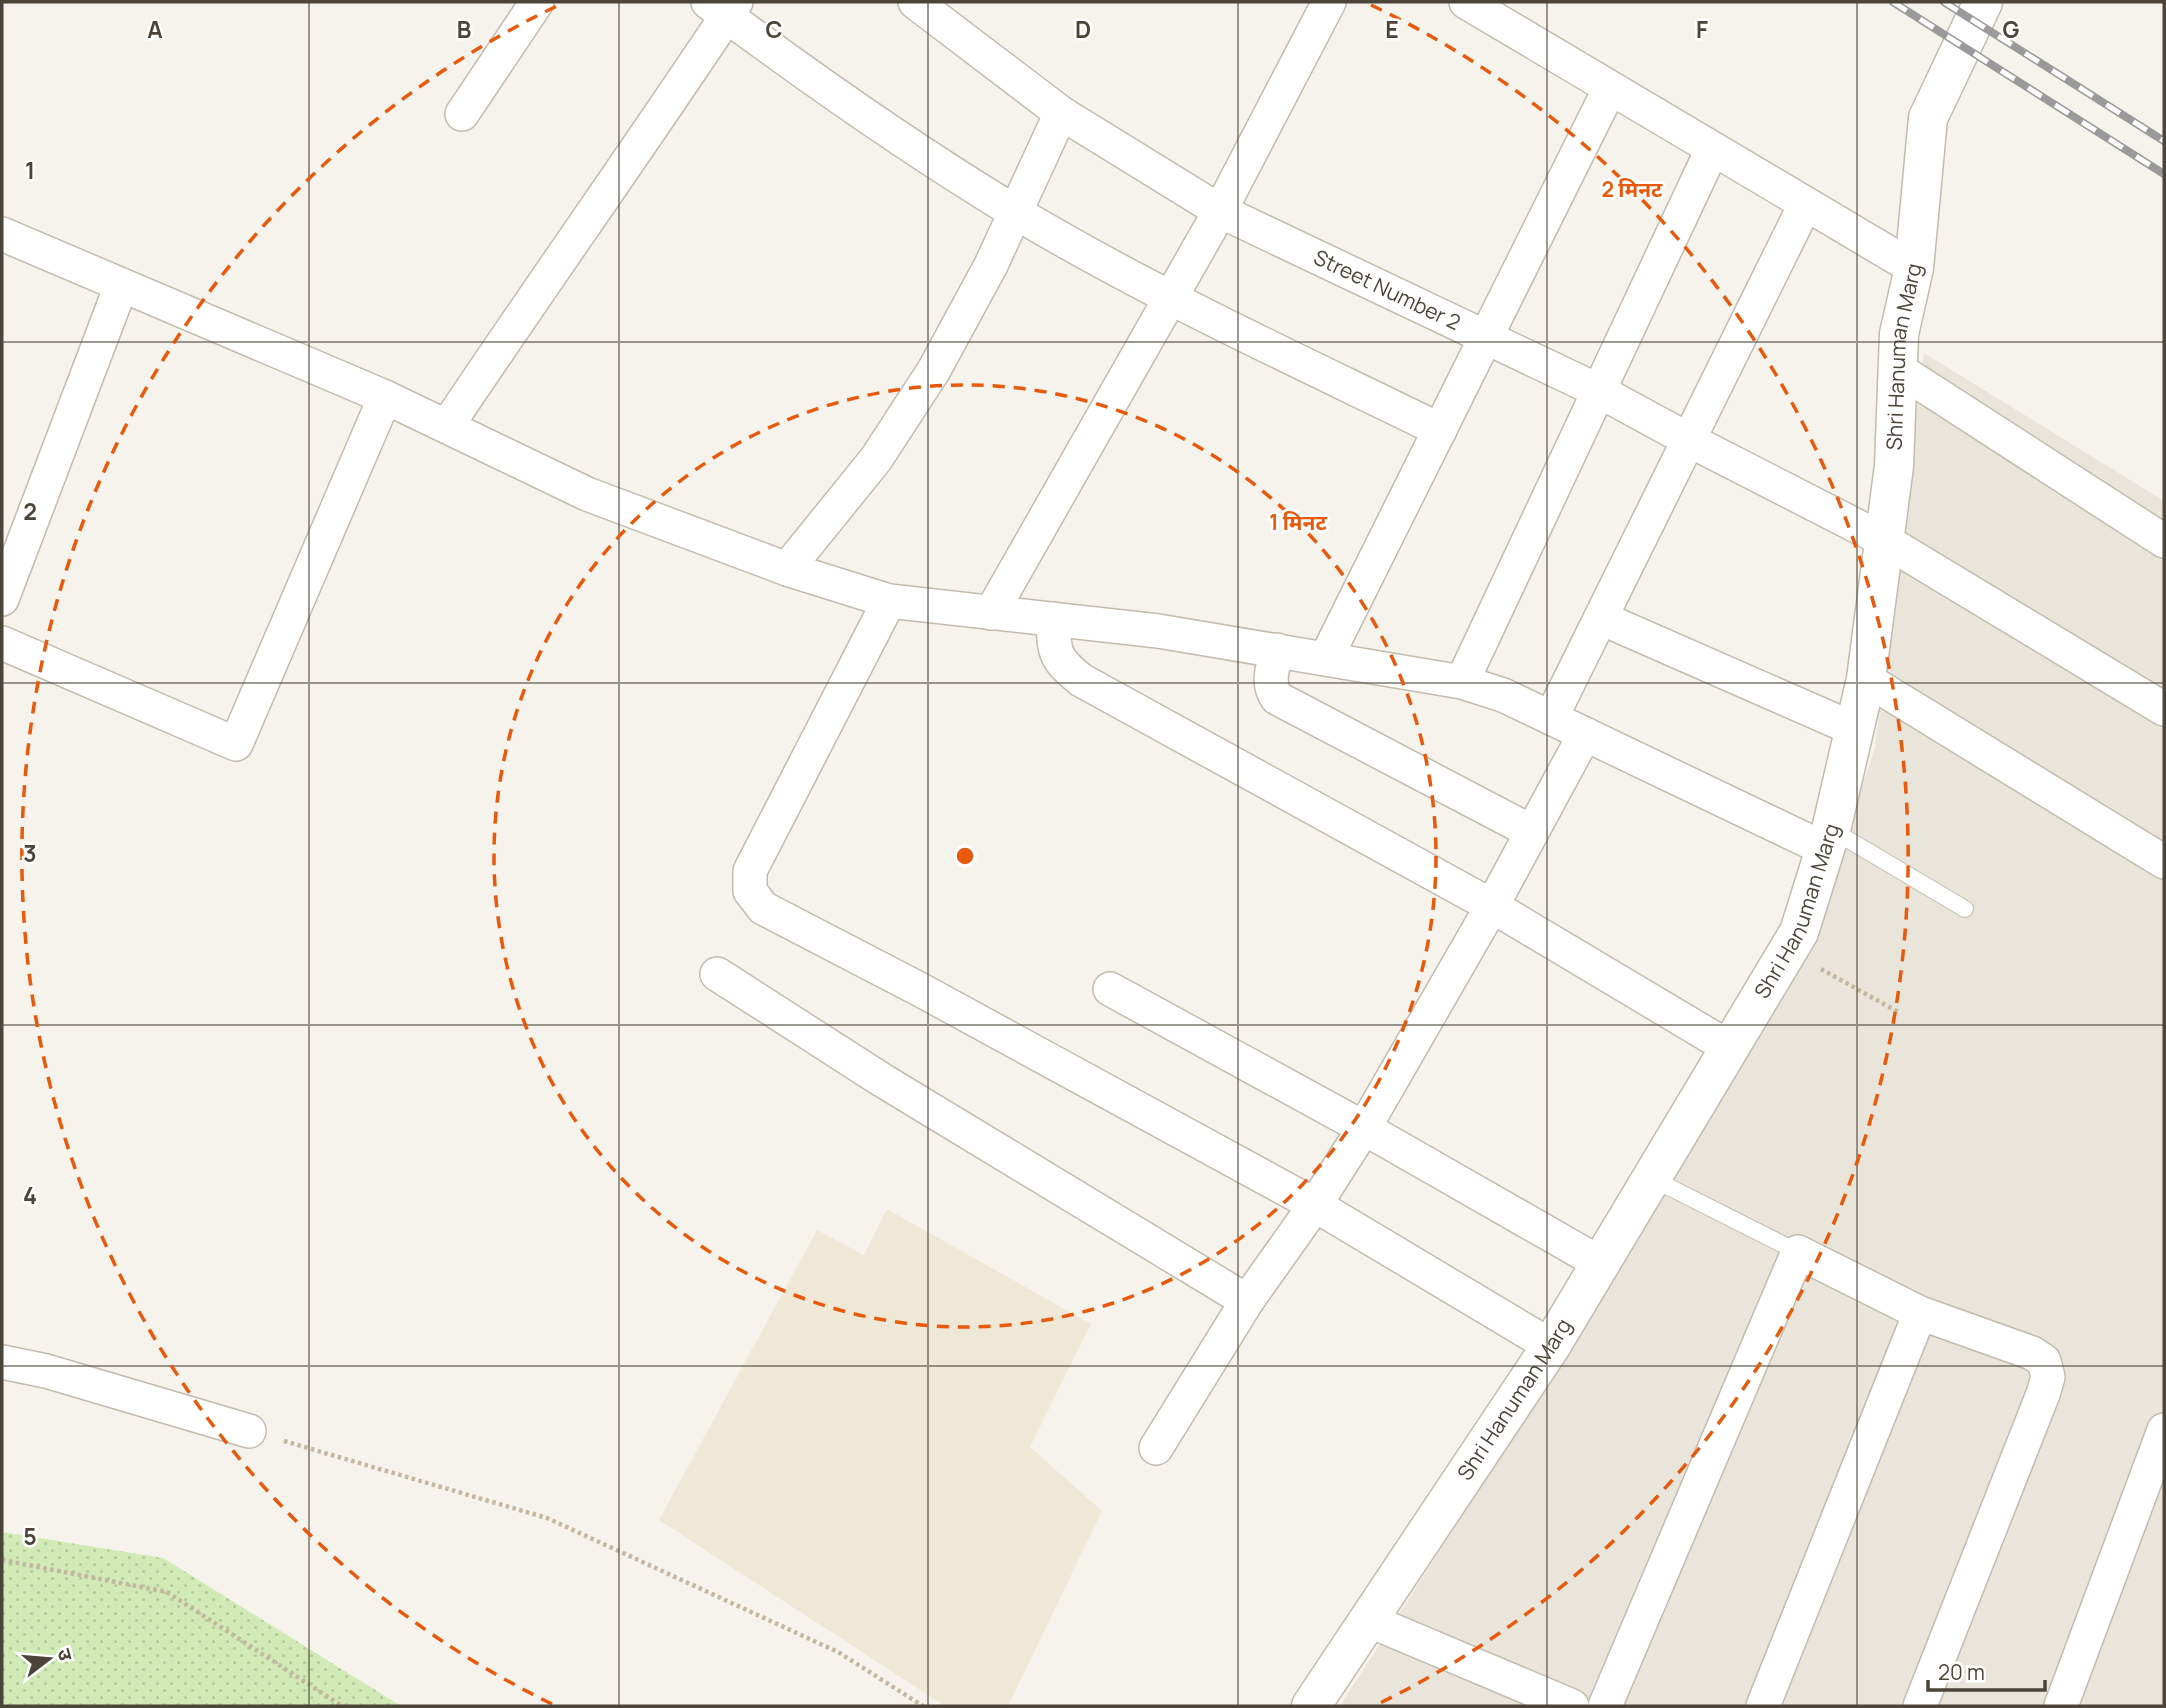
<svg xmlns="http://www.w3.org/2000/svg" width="2166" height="1708" font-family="Manrope,'Noto Sans Devanagari',sans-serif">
	<defs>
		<pattern id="park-dots" width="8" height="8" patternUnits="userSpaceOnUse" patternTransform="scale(1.75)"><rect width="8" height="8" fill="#d2eab5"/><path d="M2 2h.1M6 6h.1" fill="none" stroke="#b6ca9c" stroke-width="1.8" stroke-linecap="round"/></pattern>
	</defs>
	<rect width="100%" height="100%" fill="#f6f3ec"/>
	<path fill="#eae5da" d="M 1924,353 L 2164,501 L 2164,1706 L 1340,1706 L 1547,1384 L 1812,937 L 1875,748 Z"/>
	<path fill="#efe8d6" d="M 887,1209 L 1091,1324 L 1030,1447 L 1102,1511 L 1008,1706 L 945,1706 L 659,1520 L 817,1230 L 864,1255 Z"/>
	<path fill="url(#park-dots)" d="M 2,1532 L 163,1558 L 401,1706 L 2,1706 Z"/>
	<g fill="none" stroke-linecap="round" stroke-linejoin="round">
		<g stroke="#c2bbae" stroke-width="18">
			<g id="service">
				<path d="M 1832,830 L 1965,909"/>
				<path d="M 1651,1178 L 1798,1252"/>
			</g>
		</g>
		<g stroke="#c2bbae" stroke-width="36">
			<g id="minor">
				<path d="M 708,2 C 807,76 909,148 1015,212 C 1152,294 1297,360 1440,430"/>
				<path id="s1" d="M 915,2 L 1061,113 L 1220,211 L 1599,391 L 1689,440 L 1884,540 L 2164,709"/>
				<path d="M 1466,2 L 1914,268"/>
				<path d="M 462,114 L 537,2"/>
				<path d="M 2,234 L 385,397 L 587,494 L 787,569 L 889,601 L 1158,631 L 1462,682 L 1503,695 L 1825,849"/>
				<path d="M 1898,369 L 2164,541"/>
				<path d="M 447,426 C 542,284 642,144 736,2"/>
				<path d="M 787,569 L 876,459 L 934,370 L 991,265 L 1061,113"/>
				<path d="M 2,599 L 121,286"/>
				<path d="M 889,601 L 750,871 L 750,891 L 763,908 L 919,989 L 1315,1205 L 1551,1346"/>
				<path d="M 991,613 L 1220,211 L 1329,2"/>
				<path d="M 1601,618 L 1854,729"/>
				<path d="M 1053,619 C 1054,653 1054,658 1081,680 L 1492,906 L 1730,1048"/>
				<path d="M 2,643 L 236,744 L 385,397"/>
				<path d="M 1277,650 C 1273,667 1266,683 1277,698 L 1532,832"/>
				<path d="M 1326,658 L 1610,88"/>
				<path d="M 1866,679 L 2164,862"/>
				<path d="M 1462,682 L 1712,150"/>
				<path d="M 1551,718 L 1805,205"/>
				<path d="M 717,974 L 882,1080 L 1247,1301"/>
				<path d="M 1110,989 L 1364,1128 L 1600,1263"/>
				<path d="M 2,1362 L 46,1371 L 249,1431"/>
				<path d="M 1156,1448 L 1247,1301 L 1315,1205 L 1364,1128 L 1492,906 L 1585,734"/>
				<path d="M 1368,1620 L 1572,1706"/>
				<path d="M 1605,1706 L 1798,1252 L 1920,1313 L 2032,1353 L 2044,1361 L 2048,1377 L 2043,1394 L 1920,1706"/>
				<path d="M 1763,1706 L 1920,1313"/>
				<path d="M 2061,1706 L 2164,1430"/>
			</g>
		</g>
		<g stroke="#c2bbae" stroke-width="41">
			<g id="tertiary">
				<path id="s2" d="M 1311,1706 L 1551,1346 L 1799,932 L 1831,830 L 1866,679 L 1894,466 L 1899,334 L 1914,268 L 1928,118 L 1983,2"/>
			</g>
		</g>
		<g stroke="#c4b79f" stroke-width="4.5" stroke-dasharray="3.5 3.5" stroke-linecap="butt">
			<path d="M 1821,969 L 1900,1013"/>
			<path d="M 284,1441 L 547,1518 L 838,1652 L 923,1706"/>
			<path d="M 2,1560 L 167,1592 L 342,1706"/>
		</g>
		<use href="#service" stroke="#fff" stroke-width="16"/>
		<use href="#minor" stroke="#fff" stroke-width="33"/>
		<use href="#tertiary" stroke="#fff" stroke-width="38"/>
		<g stroke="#9a9a9a" stroke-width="8">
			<g id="rail">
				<path d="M 1893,2 L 2164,174"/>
				<path d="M 1944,2 L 2164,141"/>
			</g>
		</g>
		<use href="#rail" stroke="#fff" stroke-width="5" stroke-dasharray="16" stroke-linecap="butt"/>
	</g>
	<path fill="none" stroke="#4b4439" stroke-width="2" stroke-opacity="0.55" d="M 309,2 L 309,1706M 619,2 L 619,1706M 928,2 L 928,1706M 1238,2 L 1238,1706M 1547,2 L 1547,1706M 1857,2 L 1857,1706M 2,342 L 2164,342M 2,683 L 2164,683M 2,1025 L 2164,1025M 2,1366 L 2164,1366"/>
	<g fill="none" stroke="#e8590c" stroke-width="3.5" stroke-dasharray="12 9">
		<circle cx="965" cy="856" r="471"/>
		<path d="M552 1704A943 943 0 0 1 559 5M1371 5A943 943 0 0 1 1378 1704"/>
	</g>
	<g text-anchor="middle" stroke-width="5" stroke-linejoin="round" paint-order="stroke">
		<g font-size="21" fill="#4b4439" stroke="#fff">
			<text dy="7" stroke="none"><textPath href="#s1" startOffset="555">Street Number 2</textPath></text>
			<text dy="7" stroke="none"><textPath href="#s2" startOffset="1502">Shri Hanuman Marg</textPath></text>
			<text dy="7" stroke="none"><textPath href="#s2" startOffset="934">Shri Hanuman Marg</textPath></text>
			<text dy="7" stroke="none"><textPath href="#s2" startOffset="368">Shri Hanuman Marg</textPath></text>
		</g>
	</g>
	<g font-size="23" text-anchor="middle" font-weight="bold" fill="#4b4439" stroke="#fff" stroke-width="5" stroke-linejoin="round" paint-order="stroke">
		<text x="155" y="38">A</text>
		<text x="464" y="38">B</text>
		<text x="774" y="38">C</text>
		<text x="1083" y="38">D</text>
		<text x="1392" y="38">E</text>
		<text x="1702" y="38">F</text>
		<text x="2011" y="38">G</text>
		<text x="30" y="179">1</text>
		<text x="30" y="520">2</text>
		<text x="30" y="862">3</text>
		<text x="30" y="1204">4</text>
		<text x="30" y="1545">5</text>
	</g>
	<circle cx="965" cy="856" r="10" fill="#e8590c" stroke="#fff" stroke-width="3.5"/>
	<g font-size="21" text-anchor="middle" font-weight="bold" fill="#e8590c" stroke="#fff" stroke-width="5" stroke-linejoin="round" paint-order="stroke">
		<text x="1632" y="197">2 मिनट</text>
		<text x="1298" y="530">1 मिनट</text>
	</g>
	<rect width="2166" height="1708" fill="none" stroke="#4b4439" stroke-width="7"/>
	<g transform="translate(49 1659) rotate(74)" stroke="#ffffff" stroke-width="5" paint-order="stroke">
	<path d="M0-5L12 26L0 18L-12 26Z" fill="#4b4439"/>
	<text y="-10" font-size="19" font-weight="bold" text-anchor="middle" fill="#4b4439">उ</text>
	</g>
	<path d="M1928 1680v10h117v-10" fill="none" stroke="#4b4439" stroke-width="3.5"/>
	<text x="1938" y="1680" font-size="21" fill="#4b4439" stroke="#ffffff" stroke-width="5" paint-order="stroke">20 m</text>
</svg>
